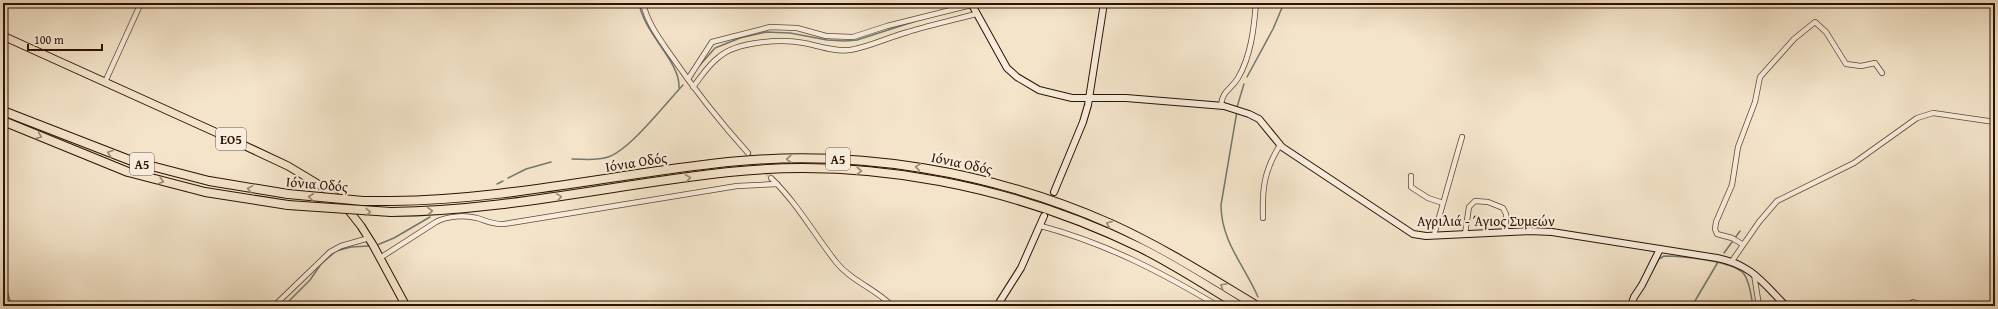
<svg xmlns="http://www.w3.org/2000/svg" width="1998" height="309" font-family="'Gentium Book Plus',serif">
	<rect width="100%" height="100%" fill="#f4e4ca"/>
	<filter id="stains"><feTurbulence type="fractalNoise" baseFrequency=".005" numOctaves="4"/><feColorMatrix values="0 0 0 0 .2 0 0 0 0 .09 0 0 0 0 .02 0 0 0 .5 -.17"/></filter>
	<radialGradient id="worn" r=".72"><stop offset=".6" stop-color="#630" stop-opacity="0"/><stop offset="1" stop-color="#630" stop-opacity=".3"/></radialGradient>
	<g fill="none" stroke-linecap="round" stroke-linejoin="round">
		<g stroke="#70796c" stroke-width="1.5">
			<path d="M 639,3 C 644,34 681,62 679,88"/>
			<path d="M 700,65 L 715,48 L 740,38 L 766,32 L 790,33 L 827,40 L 845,41 L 857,40 L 916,21"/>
			<path d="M 1247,77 L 1273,29 L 1284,3"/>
			<path d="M 1237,107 L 1244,84"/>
			<path d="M 1237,111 L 1221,205 C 1221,241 1244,265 1258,297"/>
			<path d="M 572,159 C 583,159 597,161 608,157 C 630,150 666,103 683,85"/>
			<path d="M 508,178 L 526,169 L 551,162"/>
			<path d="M 497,184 L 503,181"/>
			<path d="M 377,245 L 394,238 L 430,217"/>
			<path d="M 1724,253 L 1740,231"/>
			<path d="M 3,281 L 12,306"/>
			<path d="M 1647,281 L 1659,259 L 1664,256 C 1680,256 1734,261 1744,274 C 1750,282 1751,296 1753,306"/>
			<path d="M 284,306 L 310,280 L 321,264 L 336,251 L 351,247 L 369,246"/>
			<path d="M 1616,306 L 1629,302"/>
			<path d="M 1692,306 L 1718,262"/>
		</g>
		<path stroke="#d6c4ac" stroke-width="4.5" stroke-dasharray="4.5 2" stroke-linecap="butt" d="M 748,153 L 771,178"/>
		<g stroke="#5f4634" stroke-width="6">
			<g id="street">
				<path d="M 643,3 C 647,22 659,38 670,54 C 694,89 720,122 748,153"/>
				<path d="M 688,79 L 712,42 L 770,27 L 797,28 L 826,36 L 853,37 L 887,26 L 971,5"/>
				<path d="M 105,82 L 141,3"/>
				<path d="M 693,87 C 701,77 708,65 719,57 C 737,41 782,39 804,43 C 819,46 835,52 850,50 C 869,47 889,37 908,32 C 930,25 953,20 976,14"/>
				<path d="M 1221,106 C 1222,90 1231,90 1238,78 C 1251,56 1254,28 1256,3"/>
				<path d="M 1411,176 L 1411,187 L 1428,198 L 1443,203"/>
				<path d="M 771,178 C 797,203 814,234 836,262 C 851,281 876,289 892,306"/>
				<path d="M 1263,218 C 1262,188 1264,171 1280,145"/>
				<path d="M 1041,226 C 1105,243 1161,272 1218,306"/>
				<path d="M 1465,234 L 1469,207 L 1475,201 L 1488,202 L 1503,208 L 1506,214 L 1506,232"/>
				<path d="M 1434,235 L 1462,137"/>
				<path d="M 1742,244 L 1732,238 L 1717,234 L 1715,229 L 1716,222 L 1732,185 L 1738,147 L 1755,102 L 1760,77 L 1794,39 L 1815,22 L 1826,32 L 1846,64 L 1861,66 L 1875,63 L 1882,73"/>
				<path d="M 380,258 L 436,222 C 447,216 464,215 477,218 C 487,221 493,225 504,224 L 737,186 L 777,184"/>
				<path d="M 1732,261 L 1759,222 L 1777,201 L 1854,163 L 1917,118 L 1933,113 L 1995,122"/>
				<path d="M 1754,274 L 1759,306"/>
				<path d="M 274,306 L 330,252 L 341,246 L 369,238"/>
				<path d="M 1907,306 L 1913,302 L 1925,306"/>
			</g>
		</g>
		<g stroke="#2d1102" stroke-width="8">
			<g id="secondary">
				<path d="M 971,3 L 1007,68 L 1017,77 L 1039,90 L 1072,98 L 1126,98 L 1224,106 L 1249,114 L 1259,119 L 1282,147 L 1413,234 L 1426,236 L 1529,231 L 1552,232 L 1717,258 C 1752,265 1762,282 1786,306"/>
				<path d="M 1054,192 L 1083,122 L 1088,105 L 1104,3"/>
				<path d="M 997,306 L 1021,268 L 1044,216"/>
				<path d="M 1631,306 L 1634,297 L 1642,285 L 1660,249"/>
			</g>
		</g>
		<g stroke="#2d1102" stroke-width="9">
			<path id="primary" d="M 3,36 L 224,136 L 288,166 L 323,187 L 342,202 L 361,226 L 373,245 L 406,306"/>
		</g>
		<g stroke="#2d1102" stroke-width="10">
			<g id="highway">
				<path d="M 3,111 L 132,161 L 209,181 L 288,194"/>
				<path d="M 3,121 L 128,172 L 205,192 L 288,205"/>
				<path d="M 391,201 C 505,200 615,174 728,162 C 858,149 991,171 1111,224 C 1162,247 1209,277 1257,306"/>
				<path d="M 391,212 C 505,211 616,184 729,172 C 869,157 1014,186 1141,248 C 1175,265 1207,286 1240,306"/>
			</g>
		</g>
		<use href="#street" stroke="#f8eddd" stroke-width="4.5"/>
		<use href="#secondary" stroke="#f8eddd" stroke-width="6"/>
		<use href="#primary" stroke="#f4e4ca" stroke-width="7"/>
		<use href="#highway" stroke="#f4e4ca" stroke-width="8"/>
		<g stroke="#2d1102" stroke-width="10" stroke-linecap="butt">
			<g id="highway-bridge">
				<path d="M 288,194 L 363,201 L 391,201"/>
				<path d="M 288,205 L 391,212"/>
			</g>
		</g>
		<use href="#highway-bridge" stroke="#f4e4ca" stroke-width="8"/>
	</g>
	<defs><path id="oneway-chevron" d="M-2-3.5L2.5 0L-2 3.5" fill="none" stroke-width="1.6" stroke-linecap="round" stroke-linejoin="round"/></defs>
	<g stroke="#9a8570">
		<use href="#oneway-chevron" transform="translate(39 136) rotate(22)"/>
		<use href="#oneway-chevron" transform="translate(110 153) rotate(-160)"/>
		<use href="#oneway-chevron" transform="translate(789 159) rotate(179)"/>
		<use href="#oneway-chevron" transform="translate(918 167) rotate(-171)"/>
		<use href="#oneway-chevron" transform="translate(859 171) rotate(4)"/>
		<use href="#oneway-chevron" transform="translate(688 178) rotate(-8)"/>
		<use href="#oneway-chevron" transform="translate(161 181) rotate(15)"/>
		<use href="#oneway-chevron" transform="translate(250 189) rotate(-170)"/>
		<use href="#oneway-chevron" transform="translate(311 197) rotate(-174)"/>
		<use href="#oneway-chevron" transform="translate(559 197) rotate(-9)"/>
		<use href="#oneway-chevron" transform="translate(430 211) rotate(-3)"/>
		<use href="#oneway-chevron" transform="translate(368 212) rotate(2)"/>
		<use href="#oneway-chevron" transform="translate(1109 224) rotate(-157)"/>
		<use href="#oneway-chevron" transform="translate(1223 286) rotate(-149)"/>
	</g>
	<g text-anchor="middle" stroke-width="4" stroke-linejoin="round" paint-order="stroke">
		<g fill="#f8eddd" stroke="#6a5344" stroke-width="1">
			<rect x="216" y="128" width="30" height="22" rx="3"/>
			<rect x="826" y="148" width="24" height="22" rx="3"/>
			<rect x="130" y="153" width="24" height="22" rx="3"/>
		</g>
		<g font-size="13" font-weight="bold" fill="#2d1102">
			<text x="231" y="144">ΕΟ5</text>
			<text x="838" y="164">Α5</text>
			<text x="142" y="169">Α5</text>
		</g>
		<g font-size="14" fill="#2d1102" stroke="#f8eddd">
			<text transform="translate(636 162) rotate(-9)" y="5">Ιόνια Οδός</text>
			<text transform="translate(962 163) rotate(12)" y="5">Ιόνια Οδός</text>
			<text transform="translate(317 184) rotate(5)" y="5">Ιόνια Οδός</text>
			<text x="1486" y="226">Αγριλιά - Άγιος Συμεών</text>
		</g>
	</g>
	<rect width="1998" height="309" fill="none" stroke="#f4e4ca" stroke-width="16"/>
	<rect x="4" y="4" width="1990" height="301" fill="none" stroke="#2d1102" stroke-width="2"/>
	<rect x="8" y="8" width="1982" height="293" fill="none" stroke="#2d1102"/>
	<path d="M28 44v6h74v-6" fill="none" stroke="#2d1102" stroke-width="2"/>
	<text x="34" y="44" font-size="12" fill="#2d1102" stroke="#f8eddd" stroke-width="3" paint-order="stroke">100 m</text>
	<rect width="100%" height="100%" filter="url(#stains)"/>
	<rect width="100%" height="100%" fill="url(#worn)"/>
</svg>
